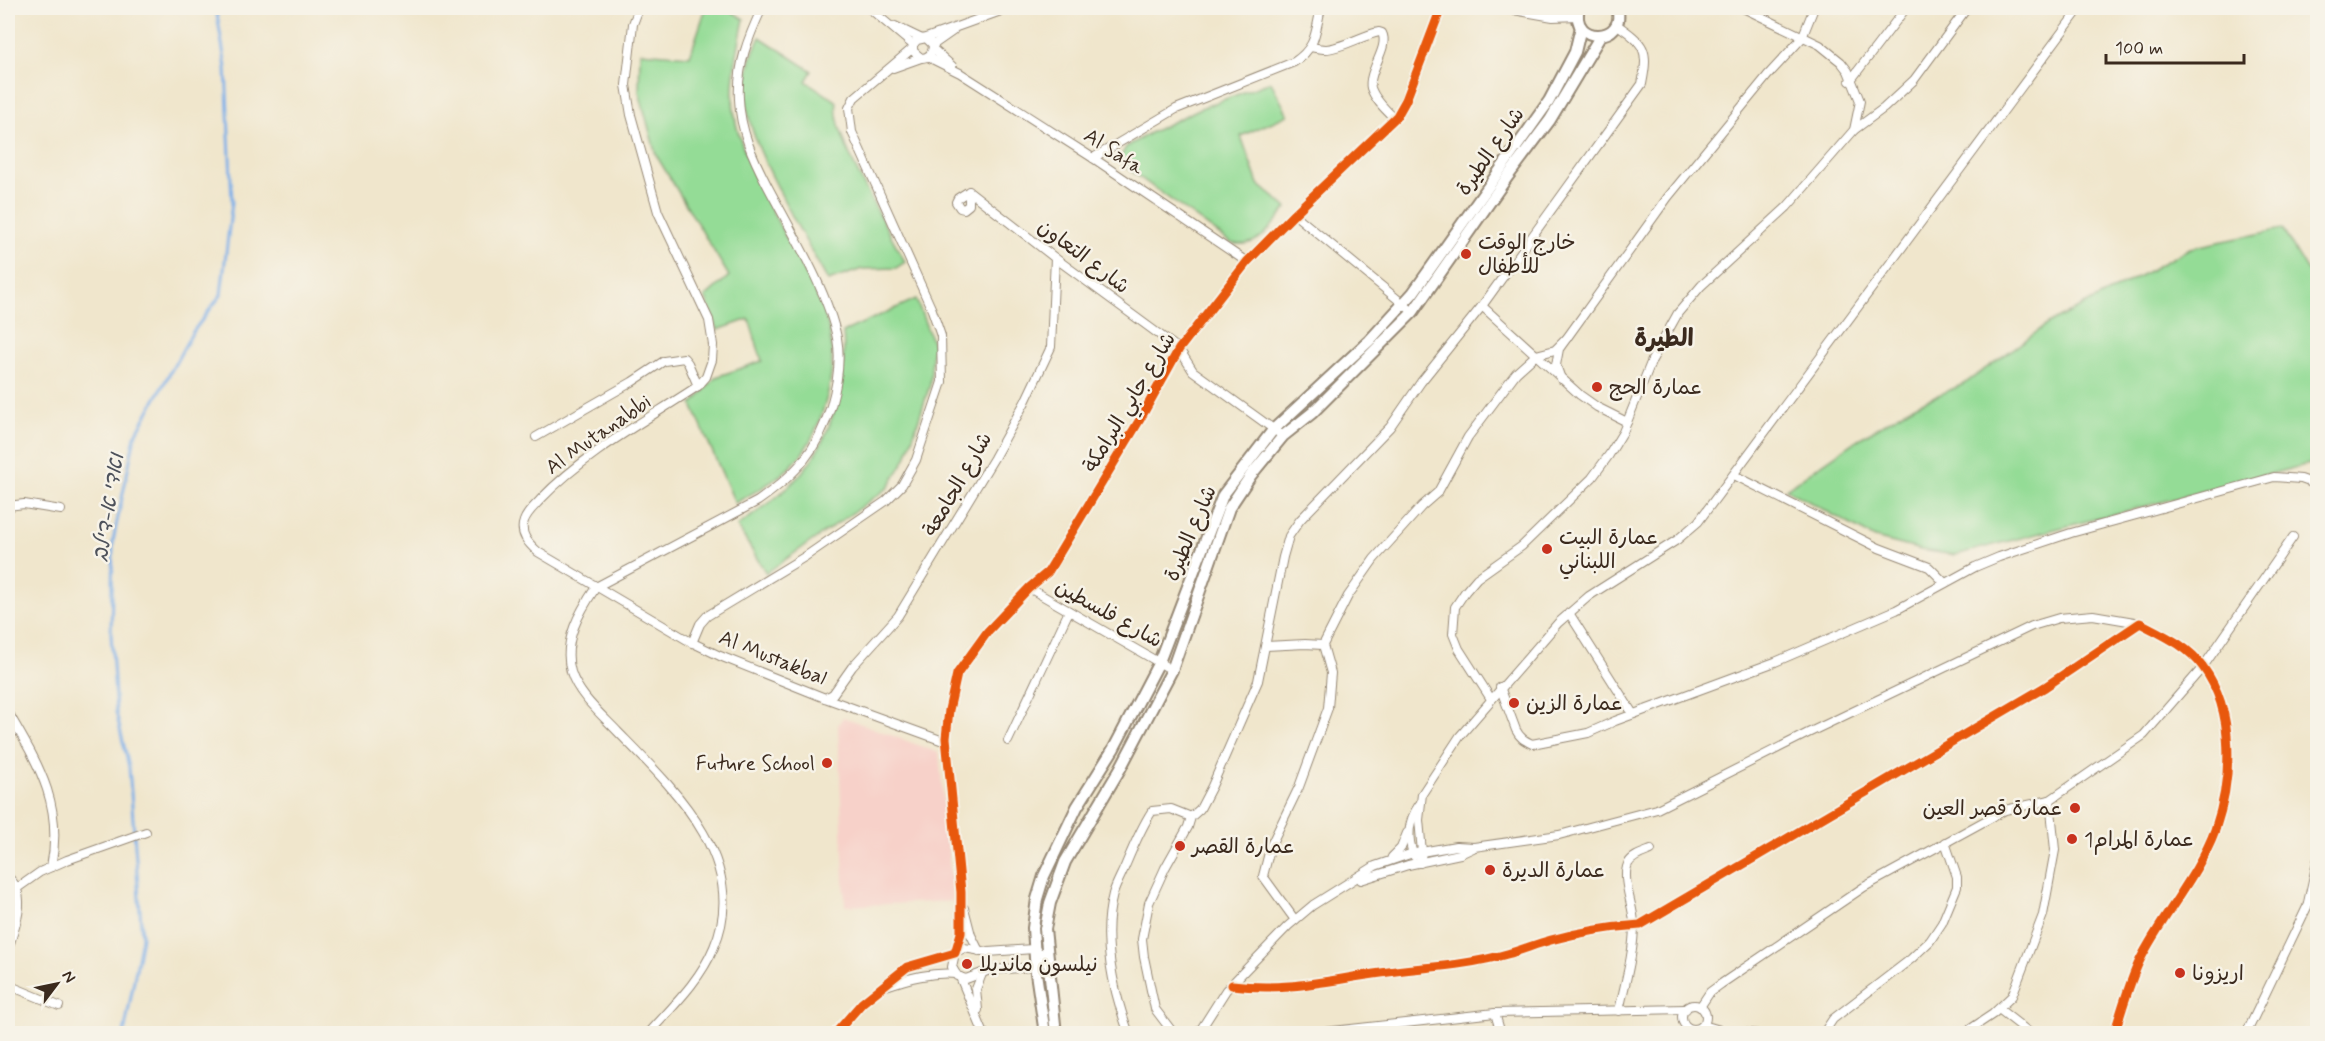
<svg xmlns="http://www.w3.org/2000/svg" width="2325" height="1041" font-family="Mynerve,'Playpen Sans Arabic','Playpen Sans Hebrew',sans-serif">
	<rect width="100%" height="100%" fill="#f7f3e8"/>
	<filter id="ink" filterUnits="userSpaceOnUse"><feTurbulence type="fractalNoise" baseFrequency=".0167" numOctaves="2"/><feDisplacementMap in="SourceGraphic" scale="12" xChannelSelector="R" yChannelSelector="G"/><feConvolveMatrix kernelMatrix="1 2 1 2 8 2 1 2 1" color-interpolation-filters="sRGB"/></filter>
	<filter id="wash" filterUnits="userSpaceOnUse"><feTurbulence type="fractalNoise" baseFrequency=".008" numOctaves="4" result="noise"/><feDisplacementMap in="SourceGraphic" scale="24" xChannelSelector="R" yChannelSelector="G"/><feGaussianBlur stdDeviation="1.35" result="paint"/><feColorMatrix in="noise" values="0 0 0 0 0 0 0 0 0 0 0 0 0 0 0 0 0 1.4 0 .05"/><feComposite in="paint" operator="in"/></filter>
	<g filter="url(#wash)">
		<rect width="100%" height="100%" fill="#f0e6cc"/>
		<path fill="#f7d1c9" d="M 843,717 L 939,753 L 953,901 L 845,906 L 838,725 Z"/>
		<g fill="#94dc96" stroke="#68835a" stroke-width="1.5">
			<path d="M 706,8 L 726,8 L 744,19 C 737,55 728,86 736,123 C 745,166 779,224 800,263 C 811,284 824,307 829,330 C 834,355 832,383 824,407 C 808,462 782,477 735,503 L 692,405 L 716,377 L 762,361 L 749,319 L 718,330 L 705,297 L 729,276 L 656,155 L 639,92 L 640,52 L 690,56 Z"/>
			<path d="M 760,37 L 812,71 L 806,81 L 837,102 C 830,133 889,231 905,262 L 896,268 L 862,269 L 828,281 C 811,250 793,220 778,188 C 752,137 731,93 760,37 Z"/>
			<path d="M 1271,82 L 1288,115 L 1241,136 L 1258,184 L 1287,208 C 1270,227 1259,250 1231,243 L 1124,166 L 1120,158 L 1126,147 L 1148,134 L 1201,108 Z"/>
			<path d="M 2282,229 L 2317,286 L 2317,462 L 1955,555 L 1921,550 L 1875,538 L 1786,489 L 1854,442 L 1915,405 L 1964,384 L 2048,324 L 2138,277 L 2190,248 Z"/>
			<path d="M 916,299 L 933,344 L 930,385 L 906,458 L 888,488 L 766,573 L 737,526 C 791,490 823,462 838,396 C 843,375 845,354 843,332 Z"/>
		</g>
		<g fill="none" stroke-linecap="round" stroke-linejoin="round">
			<path stroke="#7cafe8" stroke-width="3" d="M 124,1034 L 142,937 L 129,767 L 116,712 L 111,633 L 113,541 L 135,436 L 192,333 L 221,295 L 232,202 L 226,68 L 216,8"/>
		</g>
	</g>
	<g filter="url(#ink)">
		<g fill="none" stroke-linecap="round" stroke-linejoin="round">
			<g stroke="#968875" stroke-width="10">
				<g id="minor">
					<path d="M 639,8 L 633,24 L 626,85 L 631,115 L 658,212 L 709,320 L 713,345 L 712,360 L 706,377 L 698,386 C 645,421 585,453 541,499 C 535,506 527,512 524,521 C 519,534 529,544 538,552 L 689,641 L 720,656 L 825,698 L 946,742"/>
					<path d="M 869,8 L 913,45"/>
					<path d="M 1097,8 L 1128,8"/>
					<path d="M 1502,8 L 1553,17 L 1578,16"/>
					<path d="M 895,26 L 920,38"/>
					<path d="M 926,38 L 933,45 C 933,53 929,58 921,58 L 913,51 L 913,45 L 917,40 L 926,38 L 1009,8"/>
					<path d="M 933,45 L 953,31"/>
					<path d="M 1311,47 C 1316,48 1322,49 1326,49 C 1340,49 1363,35 1379,32 L 1382,33 C 1390,47 1367,72 1371,88 C 1375,100 1386,110 1394,118"/>
					<path d="M 933,49 L 952,66"/>
					<path d="M 928,57 L 960,73 L 1093,158 L 1247,262"/>
					<path d="M 893,68 L 921,58"/>
					<path d="M 1850,81 L 1906,8"/>
					<path d="M 1854,130 L 1884,108 L 1914,80 L 1967,8"/>
					<path d="M 1093,158 L 1176,109 L 1294,62 C 1317,47 1315,32 1321,8"/>
					<path d="M 969,191 L 969,205 L 964,209 L 960,208 L 956,202 L 958,198 L 969,191 L 1055,258 L 1179,349 L 1193,371 L 1283,436"/>
					<path d="M 1294,214 L 1413,312"/>
					<path d="M 1482,306 L 1580,395 L 1597,407 L 1627,422"/>
					<path d="M 1561,379 L 1556,365 L 1559,349 L 1668,197 L 1768,75 L 1802,38 L 1814,8"/>
					<path d="M 536,437 L 632,382 L 664,361 L 684,358 L 688,363 L 698,386"/>
					<path d="M 1734,475 L 1879,548 L 1929,567 L 1945,583"/>
					<path d="M 8,506 L 24,504 L 61,510"/>
					<path d="M 1029,588 L 1172,670"/>
					<path d="M 1569,613 L 1633,714"/>
					<path d="M 692,643 L 700,624 L 707,616 L 806,556 L 886,501 L 902,485 L 916,460 L 942,382 L 941,336 L 932,310 L 852,132 L 849,108 L 854,98 L 913,48"/>
					<path d="M 1266,646 L 1305,644 L 1323,645"/>
					<path d="M 1500,687 L 1516,730 C 1520,738 1524,740 1532,744 L 1588,733 L 1615,721 L 1775,662 L 1896,610 L 1975,567 L 1999,557 L 2071,533 L 2274,477 L 2301,479 L 2318,485"/>
					<path d="M 825,698 L 833,694 L 852,667 L 898,616 L 994,458 L 1025,402 L 1051,347 L 1055,258"/>
					<path d="M 1491,699 L 1459,649 L 1453,634 L 1455,607 L 1465,592 L 1477,578 L 1522,546 L 1592,478 L 1609,455 L 1623,432 L 1652,360 L 1678,313 L 1701,286 L 1787,207 L 1854,130 L 1860,101 L 1848,71 L 1841,62 L 1820,45 L 1743,8"/>
					<path d="M 8,712 C 38,764 64,804 51,867"/>
					<path d="M 1008,741 L 1069,611"/>
					<path d="M 1414,856 C 1407,839 1408,821 1419,805"/>
					<path d="M 1392,857 L 1401,848 L 1407,833"/>
					<path d="M 1420,863 L 1422,852 L 1419,820 L 1422,794 L 1460,736 L 1558,623 L 1589,596 L 1677,540 L 1698,522 L 2080,8"/>
					<path d="M 8,877 C 29,895 15,927 8,949"/>
					<path d="M 1361,880 L 1408,865 L 1460,854 L 1473,848"/>
					<path d="M 16,889 L 40,872 L 67,860 L 146,832"/>
					<path d="M 964,908 L 971,935 L 979,951"/>
					<path d="M 1295,920 L 1263,876 L 1271,845 L 1299,787 L 1328,708 L 1331,673 L 1323,645 L 1348,596 L 1374,559 L 1422,506 L 1438,492 L 1468,437 L 1516,373 L 1536,355 L 1555,350 L 1567,338"/>
					<path d="M 964,948 L 988,952 L 1034,949 L 1047,957 L 1036,967 L 990,970 L 966,979 L 957,976 L 952,967 L 955,953 Z"/>
					<path d="M 960,977 L 984,1034"/>
					<path d="M 8,985 L 59,1006"/>
					<path d="M 1232,985 C 1286,992 1328,980 1381,973 C 1423,967 1466,966 1507,954 C 1522,950 1536,944 1551,940 C 1580,932 1611,927 1640,925 L 2045,687 L 2140,623 C 2163,635 2188,646 2203,667 C 2236,712 2232,780 2215,830 C 2199,874 2161,918 2140,960 C 2129,983 2122,1010 2114,1034"/>
					<path d="M 886,986 C 909,978 931,972 956,974"/>
					<circle cx="1694" cy="1017" r="12"/>
					<path d="M 1700,1007 L 1710,992 L 1721,984 L 1864,887 L 2005,810 L 2050,800 L 2144,735 L 2203,667 L 2293,537"/>
					<path d="M 1999,1009 L 2031,1034"/>
					<path d="M 978,1010 L 976,989 L 982,974"/>
					<path d="M 1619,1011 C 1625,983 1634,953 1634,924 C 1634,907 1621,879 1628,864 C 1632,856 1643,853 1651,850"/>
					<path d="M 1495,1013 L 1501,1034"/>
					<path d="M 1703,1025 L 1720,1030 L 1758,1034"/>
					<path d="M 648,1034 C 672,1007 700,981 714,947 C 751,861 673,788 618,732 C 602,715 578,695 571,672 C 562,641 580,611 596,587 L 758,501 C 796,474 817,452 831,406 C 837,385 841,360 837,338 C 828,291 790,229 767,185 C 753,158 740,130 739,99 C 737,65 748,38 762,8"/>
					<path d="M 835,1034 L 862,1003 L 907,967 L 955,953 L 961,933 L 961,892 L 946,738 L 949,710 L 957,674 L 988,631 L 1029,588 L 1048,572 L 1139,421 L 1179,349 L 1247,262 L 1294,214 L 1397,116 L 1406,100 L 1441,8"/>
					<path d="M 1129,1034 C 1113,990 1101,940 1113,894 C 1116,884 1122,874 1126,864 C 1134,845 1141,828 1152,811 L 1171,809 L 1191,817"/>
					<path d="M 1174,1034 L 1155,1009 L 1144,957 L 1142,939 L 1149,903 L 1165,868 L 1188,827 L 1191,817 L 1200,809 L 1212,786 L 1258,681 L 1283,557 L 1289,536 L 1300,520 L 1390,427 L 1421,382 L 1482,306 L 1642,84 C 1649,49 1645,44 1616,24"/>
					<path d="M 1198,1034 L 1226,990 L 1288,926 L 1313,905 L 1375,866 L 1410,854 L 1456,846 L 1474,847 L 1559,835 L 1657,809 L 1808,733 L 2032,626 L 2059,618 L 2093,615 L 2140,623"/>
					<path d="M 1306,1034 L 1495,1013 L 1686,1009"/>
					<path d="M 1823,1034 L 1833,1019 L 1911,959 L 1930,941 L 1942,923 L 1957,887 L 1957,877 L 1945,842"/>
					<path d="M 1963,1034 L 1993,1014 L 2012,996 L 2043,915 L 2055,850 L 2050,800"/>
					<path d="M 2246,1034 L 2307,907 L 2318,858"/>
				</g>
			</g>
			<g stroke="#968875" stroke-width="14">
				<g id="secondary">
					<path d="M 1579,8 C 1569,45 1628,43 1617,8"/>
					<path d="M 1045,1034 L 1036,973 L 1033,928 L 1037,899 L 1044,876 L 1077,807 L 1114,748 L 1159,662 L 1223,495 L 1273,430 L 1369,341 L 1413,293 L 1549,101 L 1575,52 L 1581,27"/>
					<path d="M 1056,1034 L 1045,929 L 1050,903 L 1065,862 L 1120,769 L 1172,670 L 1229,508 L 1251,475 L 1283,436 L 1312,413 L 1413,312 L 1508,176 L 1550,120 L 1601,35"/>
				</g>
			</g>
			<use href="#minor" stroke="#fff" stroke-width="8"/>
			<use href="#secondary" stroke="#fff" stroke-width="10"/>
			<g stroke="#f7f3e8" stroke-width="13">
				<g id="cycleway">
					<path d="M 1232,985 C 1286,992 1328,980 1381,973 C 1423,967 1466,966 1507,954 C 1522,950 1536,944 1551,940 C 1580,932 1611,927 1640,925 L 2045,687 L 2140,623 C 2163,635 2188,646 2203,667 C 2236,712 2232,780 2215,830 C 2199,874 2161,918 2140,960 C 2129,983 2122,1010 2114,1034"/>
					<path d="M 835,1034 L 862,1003 L 907,967 L 955,953 L 961,933 L 961,892 L 946,738 L 949,710 L 957,674 L 988,631 L 1029,588 L 1048,572 L 1139,421 L 1179,349 L 1247,262 L 1294,214 L 1397,116 L 1406,100 L 1441,8"/>
				</g>
			</g>
			<use href="#cycleway" stroke="#e8590c" stroke-width="9"/>
		</g>
	</g>
	<g fill="#c8321e" stroke="#f7f3e8" stroke-width="2">
		<circle cx="1466" cy="254" r="6"/>
		<circle cx="1597" cy="387" r="6"/>
		<circle cx="1547" cy="549" r="6"/>
		<circle cx="1514" cy="703" r="6"/>
		<circle cx="827" cy="763" r="6"/>
		<circle cx="2075" cy="808" r="6"/>
		<circle cx="2072" cy="839" r="6"/>
		<circle cx="1180" cy="846" r="6"/>
		<circle cx="1490" cy="870" r="6"/>
		<circle cx="967" cy="964" r="6"/>
		<circle cx="2180" cy="973" r="6"/>
	</g>
	<g text-anchor="middle" stroke-width="5" stroke-linejoin="round" paint-order="stroke">
		<g font-size="21" fill="#3b2a1e" stroke="#f7f3e8">
			<text transform="translate(1114 151) rotate(33)" y="7">Al Safa</text>
			<text transform="translate(1490 151) rotate(-55)" y="7">شارع الطيرة</text>
			<text transform="translate(1084 256) rotate(37)" y="7">شارع التعاون</text>
			<text transform="translate(1129 402) rotate(-59)" y="7">شارع جابي البرامكة</text>
			<text transform="translate(598 434) rotate(-35)" y="7">Al Mutanabbi</text>
			<text transform="translate(957 484) rotate(-60)" y="7">شارع الجامعة</text>
			<text transform="translate(1190 533) rotate(-67)" y="7">شارع الطيرة</text>
			<text transform="translate(1109 613) rotate(29)" y="7">شارع فلسطين</text>
			<text transform="translate(773 657) rotate(22)" y="7">Al Mustakbal</text>
		</g>
		<g font-size="21" fill="#3b2a1e" stroke="#f7f3e8" text-anchor="start">
			<text x="1478" y="249">خارج الوقت<tspan x="1478" dy="24">للأطفال</tspan></text>
			<text x="1609" y="394">عمارة الحج</text>
			<text x="1559" y="544">عمارة البيت<tspan x="1559" dy="24">اللبناني</tspan></text>
			<text x="1526" y="710">عمارة الزين</text>
			<text x="815" y="770" text-anchor="end">Future School</text>
			<text x="2063" y="815" text-anchor="end">عمارة قصر العين</text>
			<text x="2084" y="846">عمارة المرام1</text>
			<text x="1192" y="853">عمارة القصر</text>
			<text x="1502" y="877">عمارة الديرة</text>
			<text x="979" y="971">نيلسون مانديلا</text>
			<text x="2192" y="980">اريزونا</text>
		</g>
		<g font-size="22" font-style="italic" fill="#4e525b" stroke="#f7f3e8">
			<text transform="translate(107 507) rotate(-81)" y="8">ואדי א-דילב</text>
		</g>
		<g font-size="24" font-weight="bold" fill="#3b2a1e" stroke="#f7f3e8">
			<text x="1664" y="346">الطيرة</text>
		</g>
	</g>
	<rect width="2325" height="1041" fill="none" stroke="#f7f3e8" stroke-width="30"/>
	<g transform="translate(57 984) rotate(58)" stroke="#f7f3e8" stroke-width="4.5" paint-order="stroke">
	<path d="M0-4.5L10 22L0 15L-10 22Z" fill="#3b2a1e"/>
	<text y="-9" font-size="16" font-weight="bold" text-anchor="middle" fill="#3b2a1e">N</text>
	</g>
	<path d="M2106 54v9h138v-9" fill="none" stroke="#3b2a1e" stroke-width="3"/>
	<text x="2115" y="54" font-size="18" fill="#3b2a1e" stroke="#f7f3e8" stroke-width="4.5" paint-order="stroke">100 m</text>
</svg>
